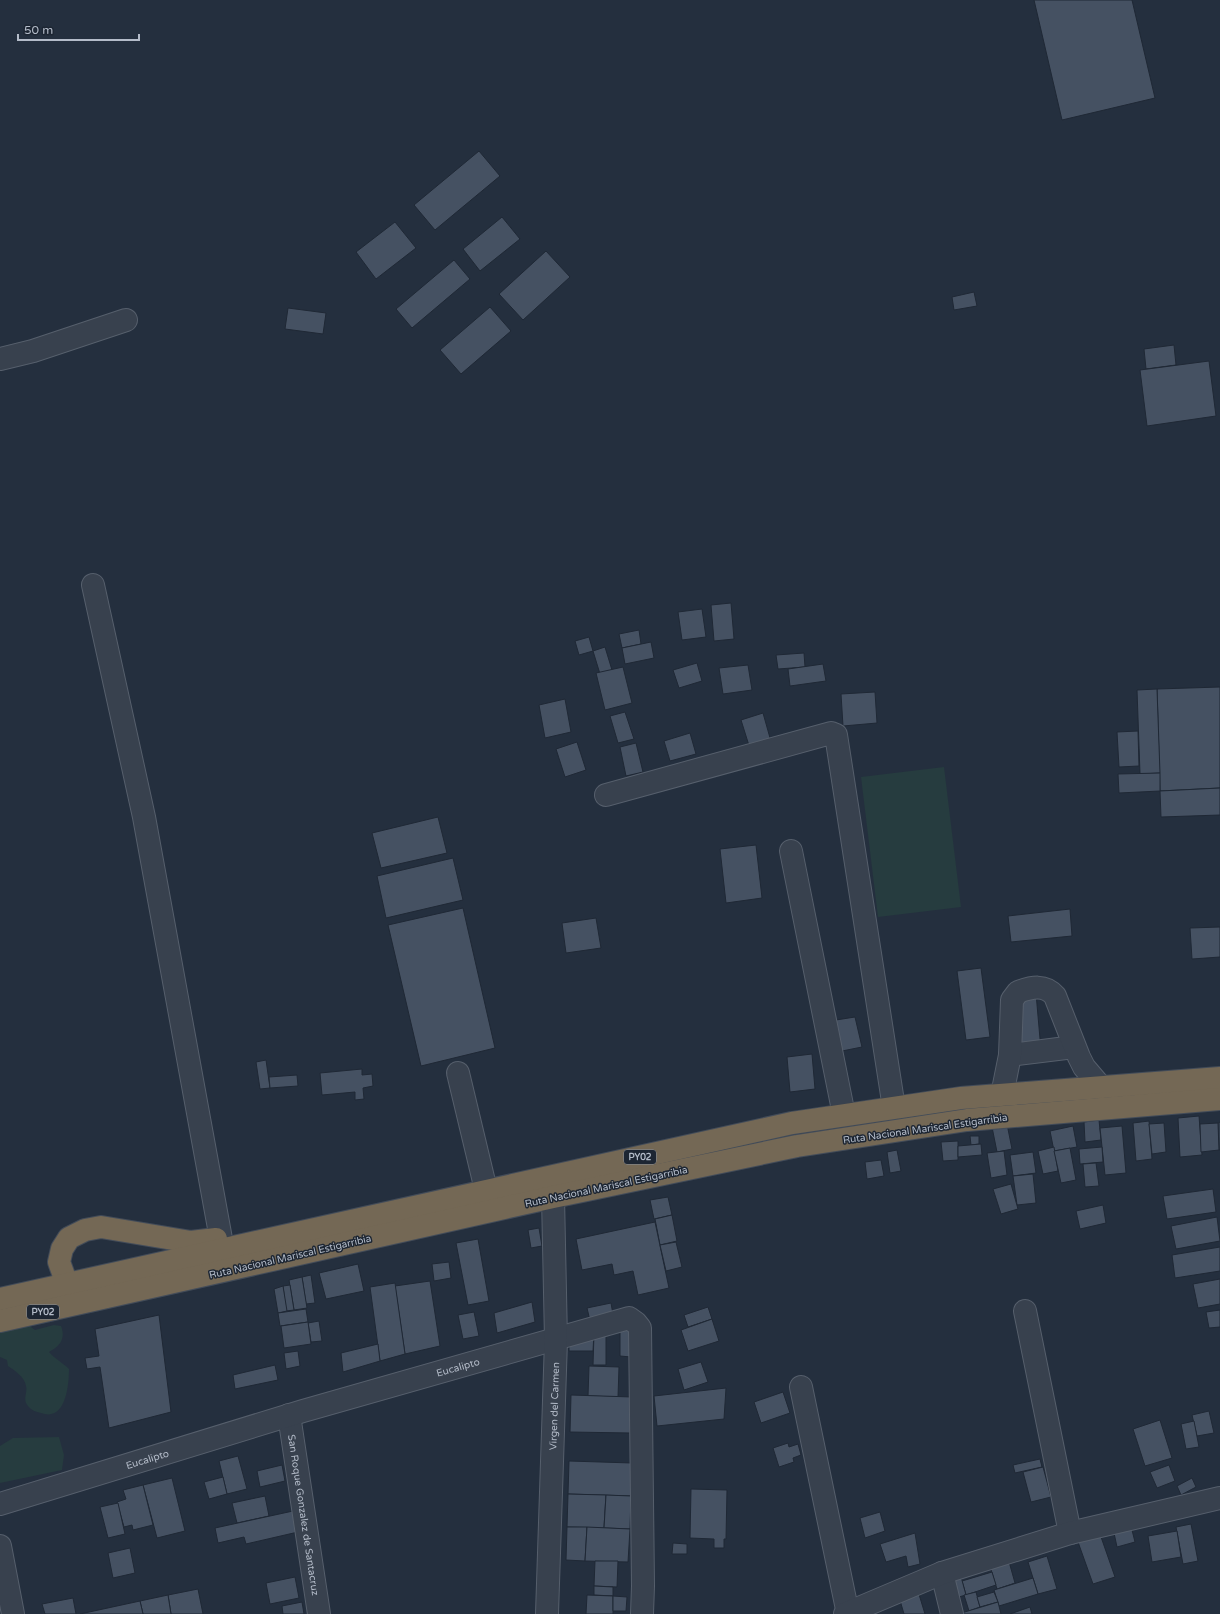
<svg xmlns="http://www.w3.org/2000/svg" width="1220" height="1614" font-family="'Varela Round',sans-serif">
	<rect width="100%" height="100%" fill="#242f3e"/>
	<g fill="#263c3f">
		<path d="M 944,767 L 961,907 L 878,917 L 861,777 Z"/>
		<path d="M 23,1321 L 35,1330 L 54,1325 L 61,1326 C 66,1339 60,1346 49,1352 C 55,1359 62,1362 69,1369 C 69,1385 66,1422 41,1413 C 36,1412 31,1410 28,1406 C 22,1399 28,1393 26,1386 C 25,1377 14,1370 8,1366 L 7,1360 L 0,1357 L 0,1326 Z"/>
		<path d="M 59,1437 L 64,1455 L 62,1470 L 0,1483 L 0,1446 L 13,1438 Z"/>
	</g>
	<g fill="#455162" stroke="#1f2835">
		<path d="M 1034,0 L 1132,0 L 1155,98 L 1062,120 Z"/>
		<path d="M 479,151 L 500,176 L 435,230 L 414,205 Z"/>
		<path d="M 502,217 L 520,239 L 480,271 L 463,249 Z"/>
		<path d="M 395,222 L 416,248 L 376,279 L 356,252 Z"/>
		<path d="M 546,251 L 570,277 L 523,320 L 499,294 Z"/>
		<path d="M 454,260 L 470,279 L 412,328 L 396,309 Z"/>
		<path d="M 974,292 L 977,306 L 954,310 L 952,297 Z"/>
		<path d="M 490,307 L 511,331 L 461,374 L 440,350 Z"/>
		<path d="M 288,308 L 326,313 L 323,334 L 285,329 Z"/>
		<path d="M 1174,345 L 1176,365 L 1146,369 L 1144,349 Z"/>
		<path d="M 1209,361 L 1216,416 L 1147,426 L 1140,370 Z"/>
		<path d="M 731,603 L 734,639 L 714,641 L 711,605 Z"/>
		<path d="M 702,609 L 706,637 L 682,640 L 678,612 Z"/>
		<path d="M 639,630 L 641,644 L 622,648 L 619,634 Z"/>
		<path d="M 589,637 L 593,651 L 579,655 L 575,641 Z"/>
		<path d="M 651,642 L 654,658 L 625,664 L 622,648 Z"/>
		<path d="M 605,647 L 612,670 L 600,674 L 593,651 Z"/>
		<path d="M 804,653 L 805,667 L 778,669 L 776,655 Z"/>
		<path d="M 697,663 L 702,681 L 679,688 L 673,670 Z"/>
		<path d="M 823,664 L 826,681 L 790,686 L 788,669 Z"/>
		<path d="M 748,665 L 752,690 L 723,694 L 719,668 Z"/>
		<path d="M 623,667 L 632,703 L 605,710 L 596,673 Z"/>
		<path d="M 1220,687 L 1220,788 L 1160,791 L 1157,689 Z"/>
		<path d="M 1157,689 L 1160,773 L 1140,774 L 1137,690 Z"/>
		<path d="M 875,692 L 877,723 L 843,726 L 841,694 Z"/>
		<path d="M 565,699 L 571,732 L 545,738 L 539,705 Z"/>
		<path d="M 625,712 L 634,739 L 618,743 L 610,716 Z"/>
		<path d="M 763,713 L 772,745 L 751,752 L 741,720 Z"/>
		<path d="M 1138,731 L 1139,766 L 1119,767 L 1117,732 Z"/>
		<path d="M 690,733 L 696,754 L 670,761 L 664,741 Z"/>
		<path d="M 577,742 L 586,770 L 565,777 L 556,749 Z"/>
		<path d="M 636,743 L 643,772 L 626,776 L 620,747 Z"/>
		<path d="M 1160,773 L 1160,791 L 1119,793 L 1118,774 Z"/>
		<path d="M 1220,788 L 1220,815 L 1161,817 L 1160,791 Z"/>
		<path d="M 438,817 L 447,853 L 381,868 L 372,833 Z"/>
		<path d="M 756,845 L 762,898 L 726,903 L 720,849 Z"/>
		<path d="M 453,858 L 463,900 L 386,918 L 377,876 Z"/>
		<path d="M 463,908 L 495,1048 L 421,1066 L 388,925 Z"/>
		<path d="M 1070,909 L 1072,936 L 1011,942 L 1008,916 Z"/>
		<path d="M 596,918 L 601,948 L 566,953 L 562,923 Z"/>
		<path d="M 1220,927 L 1220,957 L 1192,959 L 1190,928 Z"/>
		<path d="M 981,968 L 990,1037 L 966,1040 L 957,971 Z"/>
		<path d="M 1036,993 L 1041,1050 L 1022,1052 L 1017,994 Z"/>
		<path d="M 855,1017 L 862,1047 L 842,1051 L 836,1020 Z"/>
		<path d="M 812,1054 L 815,1089 L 790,1092 L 787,1057 Z"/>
		<path d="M 266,1060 L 270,1088 L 260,1089 L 256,1062 Z"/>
		<path d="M 362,1069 L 362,1075 L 372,1074 L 373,1086 L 363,1088 L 364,1099 L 355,1100 L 355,1092 L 322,1095 L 320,1073 Z"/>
		<path d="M 297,1075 L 298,1086 L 270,1088 L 269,1077 Z"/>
		<path d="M 1199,1116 L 1202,1155 L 1180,1157 L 1178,1118 Z"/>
		<path d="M 1099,1120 L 1101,1140 L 1085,1142 L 1084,1122 Z"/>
		<path d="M 1149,1121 L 1152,1159 L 1136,1161 L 1133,1123 Z"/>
		<path d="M 1220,1122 L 1220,1150 L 1219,1150 L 1218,1123 Z"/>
		<path d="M 1164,1123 L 1166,1152 L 1152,1154 L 1149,1124 Z"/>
		<path d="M 1218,1123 L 1219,1150 L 1201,1152 L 1200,1124 Z"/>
		<path d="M 1007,1124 L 1012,1149 L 997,1152 L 992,1127 Z"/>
		<path d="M 1073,1126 L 1077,1147 L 1054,1151 L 1050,1131 Z"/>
		<path d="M 1122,1126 L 1126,1173 L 1105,1175 L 1100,1128 Z"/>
		<path d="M 970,1136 L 979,1136 L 979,1144 L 971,1145 Z"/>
		<path d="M 958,1141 L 958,1160 L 943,1161 L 941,1142 Z"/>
		<path d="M 981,1144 L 982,1155 L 958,1157 L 958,1146 Z"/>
		<path d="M 1054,1147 L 1058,1171 L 1043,1174 L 1038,1151 Z"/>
		<path d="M 1102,1147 L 1103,1162 L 1080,1164 L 1079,1149 Z"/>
		<path d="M 1070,1148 L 1076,1180 L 1061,1183 L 1054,1151 Z"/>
		<path d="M 897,1150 L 901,1171 L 890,1173 L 887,1152 Z"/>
		<path d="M 1004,1151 L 1007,1175 L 991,1178 L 987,1153 Z"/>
		<path d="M 1033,1152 L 1036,1173 L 1013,1176 L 1010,1155 Z"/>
		<path d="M 881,1160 L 884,1176 L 867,1179 L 865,1162 Z"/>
		<path d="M 1096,1163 L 1099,1186 L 1085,1187 L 1083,1164 Z"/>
		<path d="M 1033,1174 L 1036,1203 L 1017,1205 L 1013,1176 Z"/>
		<path d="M 1011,1184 L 1018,1209 L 1001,1214 L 993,1189 Z"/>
		<path d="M 1213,1189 L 1216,1212 L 1167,1219 L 1163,1196 Z"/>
		<path d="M 668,1197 L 672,1215 L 654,1219 L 650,1200 Z"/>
		<path d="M 1103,1205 L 1106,1223 L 1080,1229 L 1076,1211 Z"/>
		<path d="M 672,1215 L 677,1241 L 660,1245 L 655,1219 Z"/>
		<path d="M 1217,1217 L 1220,1241 L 1176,1249 L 1171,1226 Z"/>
		<path d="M 655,1222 L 669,1288 L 638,1295 L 633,1271 L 614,1275 L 612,1264 L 582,1270 L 576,1239 Z"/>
		<path d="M 539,1228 L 542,1246 L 531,1248 L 528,1230 Z"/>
		<path d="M 478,1239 L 489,1301 L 468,1305 L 456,1243 Z"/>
		<path d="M 676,1242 L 682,1267 L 666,1271 L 660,1245 Z"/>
		<path d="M 1220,1247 L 1220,1271 L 1175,1278 L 1172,1255 Z"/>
		<path d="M 449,1262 L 451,1278 L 434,1281 L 432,1264 Z"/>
		<path d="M 358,1264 L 364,1291 L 326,1299 L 319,1273 Z"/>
		<path d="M 311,1275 L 315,1303 L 306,1304 L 302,1277 Z"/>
		<path d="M 302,1277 L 307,1308 L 294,1310 L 289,1280 Z"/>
		<path d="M 1220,1279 L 1220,1304 L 1198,1308 L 1193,1284 Z"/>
		<path d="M 430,1281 L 440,1346 L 405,1354 L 395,1286 Z"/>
		<path d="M 395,1283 L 405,1354 L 380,1361 L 370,1287 Z"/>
		<path d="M 290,1285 L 294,1310 L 286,1311 L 283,1286 Z"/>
		<path d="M 283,1286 L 287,1311 L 278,1313 L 274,1289 Z"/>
		<path d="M 532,1302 L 535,1322 L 497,1333 L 494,1313 Z"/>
		<path d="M 611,1303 L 614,1320 L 591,1325 L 587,1308 Z"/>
		<path d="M 708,1307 L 712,1319 L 688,1327 L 684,1315 Z"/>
		<path d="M 306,1309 L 308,1322 L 280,1326 L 278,1313 Z"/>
		<path d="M 1220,1310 L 1220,1327 L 1209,1328 L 1206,1312 Z"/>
		<path d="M 474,1312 L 479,1336 L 463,1339 L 458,1315 Z"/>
		<path d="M 159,1315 L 171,1412 L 109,1428 L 100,1367 L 87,1369 L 85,1358 L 99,1356 L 95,1329 Z"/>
		<path d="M 712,1319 L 719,1341 L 688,1351 L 681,1330 Z"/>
		<path d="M 319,1321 L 322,1341 L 311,1342 L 308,1323 Z"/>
		<path d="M 308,1322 L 311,1344 L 284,1348 L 281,1326 Z"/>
		<path d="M 606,1329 L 606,1365 L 593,1365 L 594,1333 Z"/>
		<path d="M 620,1329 L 633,1329 L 631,1357 L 620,1356 Z"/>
		<path d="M 594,1333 L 593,1351 L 569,1351 L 569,1339 Z"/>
		<path d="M 378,1344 L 380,1361 L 343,1372 L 341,1353 Z"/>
		<path d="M 298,1351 L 300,1366 L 286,1369 L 284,1353 Z"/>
		<path d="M 701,1362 L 708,1382 L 684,1390 L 678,1369 Z"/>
		<path d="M 275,1365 L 278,1380 L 235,1389 L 233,1375 Z"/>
		<path d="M 589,1366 L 619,1367 L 618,1397 L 588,1396 Z"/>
		<path d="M 726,1388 L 724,1419 L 657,1426 L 654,1396 Z"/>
		<path d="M 783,1392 L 790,1413 L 761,1423 L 754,1402 Z"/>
		<path d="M 571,1395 L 632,1397 L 630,1433 L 570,1432 Z"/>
		<path d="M 1209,1411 L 1214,1433 L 1197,1436 L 1192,1415 Z"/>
		<path d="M 1160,1420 L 1172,1458 L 1145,1466 L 1133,1429 Z"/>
		<path d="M 1194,1421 L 1199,1447 L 1186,1449 L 1181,1424 Z"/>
		<path d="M 788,1443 L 789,1447 L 798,1444 L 801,1455 L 793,1458 L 794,1462 L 779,1467 L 773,1448 Z"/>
		<path d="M 238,1456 L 247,1489 L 227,1494 L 219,1461 Z"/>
		<path d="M 1040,1459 L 1042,1467 L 1015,1473 L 1013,1465 Z"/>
		<path d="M 569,1461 L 632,1463 L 631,1496 L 568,1494 Z"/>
		<path d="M 282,1465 L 285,1481 L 260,1487 L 257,1471 Z"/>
		<path d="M 1169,1465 L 1175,1481 L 1157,1488 L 1150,1472 Z"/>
		<path d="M 1043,1467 L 1051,1497 L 1031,1502 L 1023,1472 Z"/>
		<path d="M 223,1477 L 227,1494 L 209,1499 L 204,1482 Z"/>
		<path d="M 172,1478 L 185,1531 L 157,1538 L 143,1485 Z"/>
		<path d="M 1192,1478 L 1196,1487 L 1181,1495 L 1177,1486 Z"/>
		<path d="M 143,1485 L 153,1525 L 133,1530 L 132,1525 L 124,1527 L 117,1502 L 126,1499 L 123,1490 Z"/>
		<path d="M 691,1489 L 727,1490 L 726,1539 L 724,1539 L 724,1548 L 714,1548 L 714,1539 L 690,1538 Z"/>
		<path d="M 568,1494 L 606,1495 L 604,1528 L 567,1527 Z"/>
		<path d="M 606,1495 L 631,1496 L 630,1529 L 604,1528 Z"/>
		<path d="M 265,1496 L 269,1516 L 237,1523 L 232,1503 Z"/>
		<path d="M 118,1503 L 125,1534 L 108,1538 L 100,1507 Z"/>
		<path d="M 293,1511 L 298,1532 L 246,1544 L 244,1537 L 218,1543 L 215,1528 Z"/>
		<path d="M 880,1512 L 885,1531 L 865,1538 L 860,1518 Z"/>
		<path d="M 1191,1524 L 1198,1561 L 1183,1564 L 1176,1527 Z"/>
		<path d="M 1131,1526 L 1135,1542 L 1117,1547 L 1114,1533 Z"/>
		<path d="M 567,1527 L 587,1527 L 585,1561 L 566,1560 Z"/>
		<path d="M 587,1527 L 630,1529 L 628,1562 L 585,1561 Z"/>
		<path d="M 1177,1531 L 1181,1557 L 1152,1562 L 1148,1536 Z"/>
		<path d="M 915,1533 L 920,1564 L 908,1567 L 906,1556 L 886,1562 L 880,1544 Z"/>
		<path d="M 1100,1534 L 1115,1577 L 1093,1584 L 1078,1542 Z"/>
		<path d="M 673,1543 L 687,1544 L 687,1554 L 672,1554 Z"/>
		<path d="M 130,1548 L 135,1573 L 113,1578 L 108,1553 Z"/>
		<path d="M 1047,1556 L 1057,1589 L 1038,1594 L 1028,1562 Z"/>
		<path d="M 1008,1558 L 1015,1583 L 997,1589 L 989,1563 Z"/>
		<path d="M 595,1561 L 618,1561 L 617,1587 L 594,1586 Z"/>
		<path d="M 992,1572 L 996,1585 L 966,1595 L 962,1581 Z"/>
		<path d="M 960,1573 L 966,1595 L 955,1598 L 949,1576 Z"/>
		<path d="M 295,1577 L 299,1598 L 270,1604 L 266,1583 Z"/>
		<path d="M 1033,1578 L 1038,1594 L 999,1606 L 994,1590 Z"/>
		<path d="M 594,1586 L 613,1587 L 613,1596 L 594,1595 Z"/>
		<path d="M 198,1589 L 203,1614 L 171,1614 L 168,1595 Z"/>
		<path d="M 918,1591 L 925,1614 L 904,1614 L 899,1597 Z"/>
		<path d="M 976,1592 L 980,1607 L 969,1611 L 964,1595 Z"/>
		<path d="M 994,1592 L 998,1602 L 980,1607 L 977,1597 Z"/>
		<path d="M 168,1595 L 171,1614 L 143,1614 L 140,1601 Z"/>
		<path d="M 587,1595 L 613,1596 L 613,1614 L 586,1614 Z"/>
		<path d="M 613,1596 L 627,1597 L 626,1611 L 613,1611 Z"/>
		<path d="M 73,1598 L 76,1614 L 45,1614 L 42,1604 Z"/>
		<path d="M 140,1601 L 143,1614 L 80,1614 Z"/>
		<path d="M 302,1602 L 304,1614 L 283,1614 L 282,1606 Z"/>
		<path d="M 998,1602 L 1001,1614 L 958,1614 Z"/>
		<path d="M 1030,1607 L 1032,1614 L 1010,1614 Z"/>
	</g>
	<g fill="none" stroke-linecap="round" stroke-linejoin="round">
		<g stroke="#565f6c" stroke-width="24">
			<g id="minor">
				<path d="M 0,359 L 33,351 L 126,320"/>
				<path d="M 93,585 L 144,817 L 221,1239"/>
				<path d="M 606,795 L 831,733 L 836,735 L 894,1108"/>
				<path d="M 791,851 L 844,1115"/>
				<path d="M 1010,1055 L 1074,1047"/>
				<path d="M 458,1073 L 486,1190"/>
				<path d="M 1002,1095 L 1010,1055 L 1012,1000 L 1018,992 C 1032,987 1045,984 1055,996 L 1079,1057 L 1084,1067 L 1101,1087"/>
				<path d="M 1025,1311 L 1070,1533"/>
				<path d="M 801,1387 L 848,1614"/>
				<path id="s1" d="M 289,1415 L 319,1614"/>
				<path id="s2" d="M 0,1504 L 303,1411 L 629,1318 L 636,1323 L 640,1328 L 643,1586 L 642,1614"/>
				<path d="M 0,1546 L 13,1614"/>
				<path d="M 942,1573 L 952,1614"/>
				<path id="s3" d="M 547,1614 L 556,1340 L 553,1197"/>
				<path d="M 845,1614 L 942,1573 L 1070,1533 L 1220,1498"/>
			</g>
		</g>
		<g stroke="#434c59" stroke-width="24">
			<g id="highway">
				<path d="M 76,1294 L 72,1291 L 67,1284 L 59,1262 L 62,1249 L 69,1238 L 85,1230 L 101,1227 L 191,1242 L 216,1239"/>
				<path d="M 0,1299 L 792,1123 L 961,1098 L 1220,1078"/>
				<path d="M 0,1321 L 553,1197 L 797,1146 L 967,1120 L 1220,1099"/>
			</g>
		</g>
		<use href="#minor" stroke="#38414e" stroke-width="22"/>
		<use href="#highway" stroke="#746855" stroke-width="22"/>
	</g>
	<g text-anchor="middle" stroke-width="3" stroke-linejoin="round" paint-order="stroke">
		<g fill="#1d2633" stroke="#878f9c" stroke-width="1">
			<rect x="624" y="1150" width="32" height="14" rx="3"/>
			<rect x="27" y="1305" width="32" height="14" rx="3"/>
		</g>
		<g font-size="9" font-weight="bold" fill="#b4bcc9">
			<text x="640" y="1160">PY02</text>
			<text x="43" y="1315">PY02</text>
		</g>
		<g font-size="10" fill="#b4bcc9" stroke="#1d2633">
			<text transform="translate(925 1128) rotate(-8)" y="4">Ruta Nacional Mariscal Estigarribia</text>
			<text transform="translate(606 1186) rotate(-12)" y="4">Ruta Nacional Mariscal Estigarribia</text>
			<text transform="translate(290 1256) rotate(-13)" y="4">Ruta Nacional Mariscal Estigarribia</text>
			<text dy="4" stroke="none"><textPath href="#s2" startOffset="478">Eucalipto</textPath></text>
			<text dy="4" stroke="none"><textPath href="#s3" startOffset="208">Virgen del Carmen</textPath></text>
			<text dy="4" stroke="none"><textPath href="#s2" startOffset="154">Eucalipto</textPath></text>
			<text dy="4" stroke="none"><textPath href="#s1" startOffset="101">San Roque Gonzalez de Santacruz</textPath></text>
		</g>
	</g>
	<path d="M18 34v6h121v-6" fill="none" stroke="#b4bcc9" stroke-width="2"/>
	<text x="24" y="34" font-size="12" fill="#b4bcc9" stroke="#1d2633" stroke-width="3" paint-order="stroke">50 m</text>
</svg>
